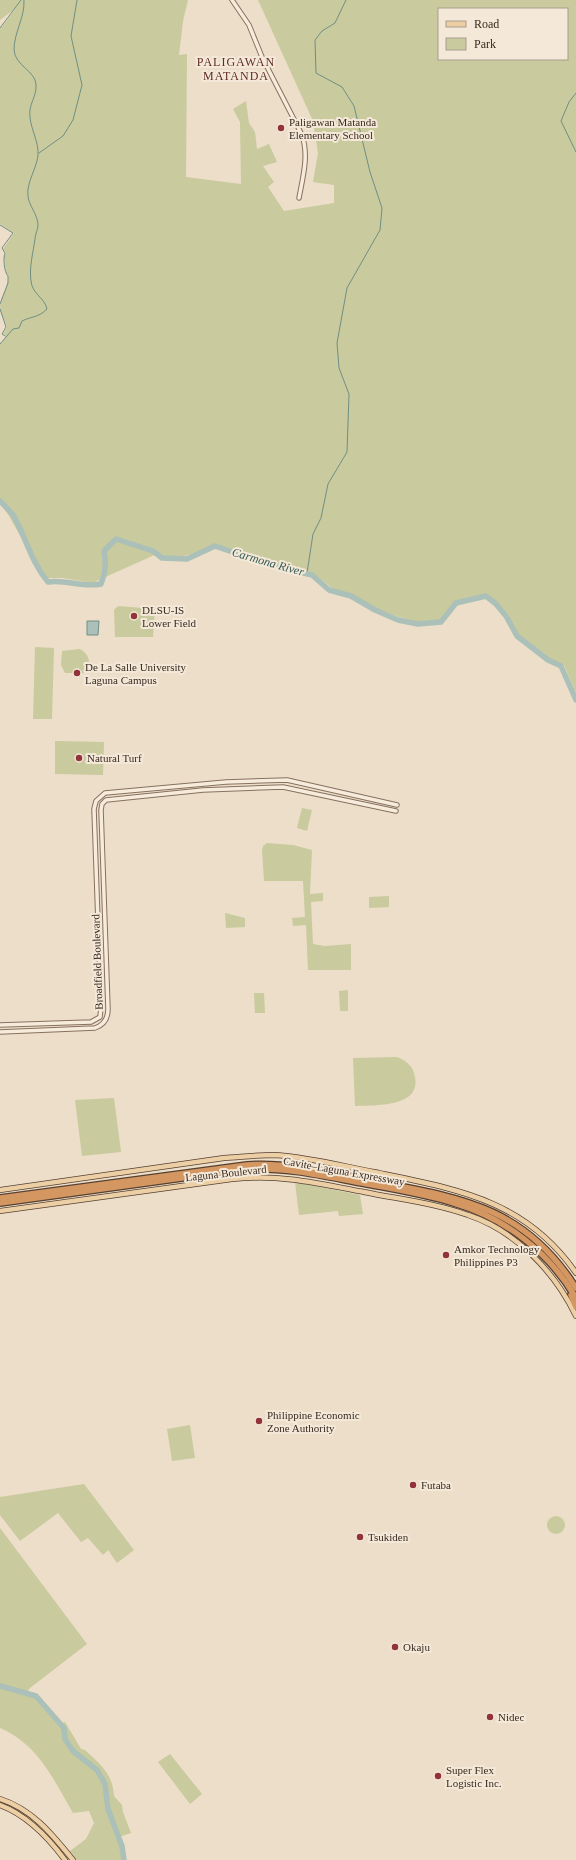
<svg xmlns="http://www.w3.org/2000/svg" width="576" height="1860" font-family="Georgia,serif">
	<rect width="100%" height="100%" fill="#ecdec9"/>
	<g fill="#c9ca9d" fill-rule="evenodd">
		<path d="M 0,0 L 188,0 L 183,21 L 179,55 L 187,54 L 186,177 L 241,184 L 240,122 L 233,109 L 246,101 L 249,123 L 255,132 L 257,149 L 269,144 L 277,162 L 263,166 L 274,182 L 268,187 L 284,211 L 334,203 L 334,185 L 313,182 L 318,153 L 313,121 L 258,0 L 576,0 L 576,693 L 564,665 L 548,658 L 517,635 L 508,614 L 498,603 L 488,595 L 455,602 L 440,620 L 418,622 L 399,617 L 375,608 L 348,593 L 332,588 L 314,574 L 230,551 L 216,544 C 202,550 173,565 159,553 L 92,583 L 63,578 L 44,578 L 9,516 L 0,503 L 0,345 L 6,336 L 3,334 L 7,327 C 5,321 0,313 0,306 C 1,295 9,286 8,275 L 6,273 L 4,256 L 6,253 L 3,249 L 14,233 L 0,224 L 0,29 L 16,8 L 0,20 ZM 439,9 L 567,9 L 567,59 L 439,59 Z"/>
		<path d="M 118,606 L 155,609 L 153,637 L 115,637 L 114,610 Z"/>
		<path d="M 35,647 L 54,648 L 52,719 L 33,719 Z"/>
		<path d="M 80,649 C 90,655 90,662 89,673 L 65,673 L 61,665 L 62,651 Z"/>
		<path d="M 55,741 L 104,742 L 103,775 L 55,774 Z"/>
		<path d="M 302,808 L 312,810 L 307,831 L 297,828 Z"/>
		<path d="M 267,843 L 293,845 L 312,850 L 310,894 L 323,893 L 323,901 L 311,902 L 313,944 L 325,946 L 351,944 L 351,970 L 308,970 L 306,925 L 293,926 L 292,918 L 305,917 L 303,881 L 264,881 L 262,850 L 263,846 Z"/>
		<path d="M 389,896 L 389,907 L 369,908 L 369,897 Z"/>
		<path d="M 225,913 L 245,918 L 245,927 L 226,928 Z"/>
		<path d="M 348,990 L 348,1011 L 340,1011 L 339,991 Z"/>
		<path d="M 254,993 L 264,993 L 265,1013 L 255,1013 Z"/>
		<path d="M 397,1057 C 407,1061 413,1066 415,1077 C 421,1108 374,1105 355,1106 L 353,1058 Z"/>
		<path d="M 114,1098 L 121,1152 L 82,1156 L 75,1100 Z"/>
		<path d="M 295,1182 L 360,1195 L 363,1214 L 339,1216 L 338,1211 L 299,1215 Z"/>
		<path d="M 190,1425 L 195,1458 L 172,1461 L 167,1429 Z"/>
		<path d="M 84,1484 L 134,1550 L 117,1563 L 108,1550 L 103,1555 L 88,1538 L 81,1542 L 58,1513 L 20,1541 L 0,1515 L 0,1497 Z"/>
		<circle cx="556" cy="1525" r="9"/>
		<path d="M 0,1528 L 87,1644 L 30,1688 L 26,1693 L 36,1696 L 60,1724 L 65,1722 L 81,1749 L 85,1750 C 100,1764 113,1774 114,1796 L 122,1805 L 123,1812 L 131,1833 L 119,1837 L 124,1860 L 77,1860 L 70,1851 L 86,1839 L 94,1823 L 89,1811 L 73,1813 C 54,1780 38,1744 0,1728 Z"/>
		<path d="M 170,1754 L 202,1794 L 190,1804 L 158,1762 Z"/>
	</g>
	<path fill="#aac0b8" stroke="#708f84" d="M 87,621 L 99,621 L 98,635 L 87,635 Z"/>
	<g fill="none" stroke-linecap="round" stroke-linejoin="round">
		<g stroke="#708f84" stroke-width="1">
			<path d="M 0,28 L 21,0"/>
			<path d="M 576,93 L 569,102 L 561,121 L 576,152"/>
			<path d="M 39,153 L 63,136 L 73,120 L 82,85 L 71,36 L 77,0"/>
			<path d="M 0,225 L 13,233 L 2,248 L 5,253 C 3,258 4,272 8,276 L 8,283 L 0,304"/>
			<path d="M 0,309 L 6,327 L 2,334 L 5,336"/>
			<path d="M 0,344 L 13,329 L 19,328 L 22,321 C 32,316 38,318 47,309 C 45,298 32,294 31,281 C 29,268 33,253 35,239 C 35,234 38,230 38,225 C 38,215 28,204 28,196 C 26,183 37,168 38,155 C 39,142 31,130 30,117 C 28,105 37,96 36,85 C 36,71 15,66 14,50 C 14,32 25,18 24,0"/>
			<path d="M 307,573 L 313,534 L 321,518 L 328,484 L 347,452 L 349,394 L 339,368 L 337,343 L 347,288 L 380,230 L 382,208 L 370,172 L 354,106 L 342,87 L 316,73 L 315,40 L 322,31 L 335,23 L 346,0"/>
		</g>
		<g stroke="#aac0b8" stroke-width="5.5">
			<path d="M 0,501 C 4,505 9,510 13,515 C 26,537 31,562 48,582 C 66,579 83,588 101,584 C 106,572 106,564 104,551 L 116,539 L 153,551 L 162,558 L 187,559 L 215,546 L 267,564 L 312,575 L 329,590 L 351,596 L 375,610 L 398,620 L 418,624 L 441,622 L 456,603 L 486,596 L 496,604 L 506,616 L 517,636 L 548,660 L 561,666 L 576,700"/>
			<path d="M 0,1686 L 36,1696 L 64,1728 L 65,1739 L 73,1751 L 97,1770 L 105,1784 L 108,1809 L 122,1846 L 124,1860"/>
		</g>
		<g stroke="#87715f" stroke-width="5.5">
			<g id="minor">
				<path d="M 232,0 L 249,25 L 262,57 L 302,135 C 309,156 303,176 299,198"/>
				<path d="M 0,1025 L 91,1022 L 100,1017 L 101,1007 L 94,809 L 96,801 L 105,793 L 226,782 L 287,780 L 397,805"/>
				<path d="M 0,1032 L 95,1028 C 104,1025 108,1018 108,1009 L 101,810 L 102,804 L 106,800 L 203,790 L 283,787 L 396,811"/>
			</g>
		</g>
		<g stroke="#564032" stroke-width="6">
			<g id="major">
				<path d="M 0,1190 L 224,1158 C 241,1157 258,1155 275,1155 C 308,1157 342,1166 374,1172 C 455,1189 525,1199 576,1273"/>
				<path d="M 0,1211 L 232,1179 C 280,1174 317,1183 364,1192 C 398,1199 435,1203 468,1215 C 516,1231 555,1272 576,1316"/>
				<path d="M 0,1799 C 32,1809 52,1834 73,1860"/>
				<path d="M 0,1805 C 27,1815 48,1837 65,1860"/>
			</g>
		</g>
		<g stroke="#564032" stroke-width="8">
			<g id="highway">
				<path d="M 0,1198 L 247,1165 C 288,1162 327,1172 367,1180 C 456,1197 523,1204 576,1288"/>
				<path d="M 0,1203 L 247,1169 C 286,1167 324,1176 362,1183 C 393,1189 425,1194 454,1203 C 505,1218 549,1252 576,1298"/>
				<path d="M 571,1295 L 576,1307"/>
			</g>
		</g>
		<use href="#minor" stroke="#f7ecdc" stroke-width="3.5"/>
		<use href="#major" stroke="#eccfa4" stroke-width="4.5"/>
		<use href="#highway" stroke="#d49761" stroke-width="5.5"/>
	</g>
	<g fill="#92333c" stroke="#f4e9d8" stroke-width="1.5">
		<circle cx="281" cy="128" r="4"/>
		<circle cx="134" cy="616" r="4"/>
		<circle cx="77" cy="673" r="4"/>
		<circle cx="79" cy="758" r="4"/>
		<circle cx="446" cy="1255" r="4"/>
		<circle cx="259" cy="1421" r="4"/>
		<circle cx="413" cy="1485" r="4"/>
		<circle cx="360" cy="1537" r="4"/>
		<circle cx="395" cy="1647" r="4"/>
		<circle cx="490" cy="1717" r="4"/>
		<circle cx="438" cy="1776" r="4"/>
	</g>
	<g text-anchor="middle" stroke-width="4" stroke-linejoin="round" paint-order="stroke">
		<g font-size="11" fill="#392a21" stroke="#f4e9d8" text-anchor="start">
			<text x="289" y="126">Paligawan Matanda<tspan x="289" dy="13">Elementary School</tspan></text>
			<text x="142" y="614">DLSU-IS<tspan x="142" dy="13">Lower Field</tspan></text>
			<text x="85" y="671">De La Salle University<tspan x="85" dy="13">Laguna Campus</tspan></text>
			<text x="87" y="762">Natural Turf</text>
			<text x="454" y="1253">Amkor Technology<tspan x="454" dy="13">Philippines P3</tspan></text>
			<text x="267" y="1419">Philippine Economic<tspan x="267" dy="13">Zone Authority</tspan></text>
			<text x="421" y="1489">Futaba</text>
			<text x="368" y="1541">Tsukiden</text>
			<text x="403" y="1651">Okaju</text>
			<text x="498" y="1721">Nidec</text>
			<text x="446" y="1774">Super Flex<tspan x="446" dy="13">Logistic Inc.</tspan></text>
		</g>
		<g font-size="11" fill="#392a21" stroke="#f4e9d8">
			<text transform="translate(97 962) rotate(-92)" y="4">Broadfield Boulevard</text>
			<text transform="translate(344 1171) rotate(10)" y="4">Cavite–Laguna Expressway</text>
			<text transform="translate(226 1173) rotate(-6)" y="4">Laguna Boulevard</text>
		</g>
		<g font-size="12" letter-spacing="1" fill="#622b24" stroke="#f4e9d8">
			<text x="236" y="66">PALIGAWAN<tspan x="236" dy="14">MATANDA</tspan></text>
		</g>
		<g font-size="12" font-style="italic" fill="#325751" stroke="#f4e9d8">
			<text transform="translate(268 562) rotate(16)" y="4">Carmona River</text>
		</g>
	</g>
	<rect x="438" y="8" width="130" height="52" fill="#f4e9d8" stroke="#a99d8f"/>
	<rect x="446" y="21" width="20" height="6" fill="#eccfa4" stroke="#a99d8f"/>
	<text x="474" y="28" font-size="12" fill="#392a21">Road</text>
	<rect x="446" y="38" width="20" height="12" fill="#c9ca9d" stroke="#a99d8f"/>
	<text x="474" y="48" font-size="12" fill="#392a21">Park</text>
</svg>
